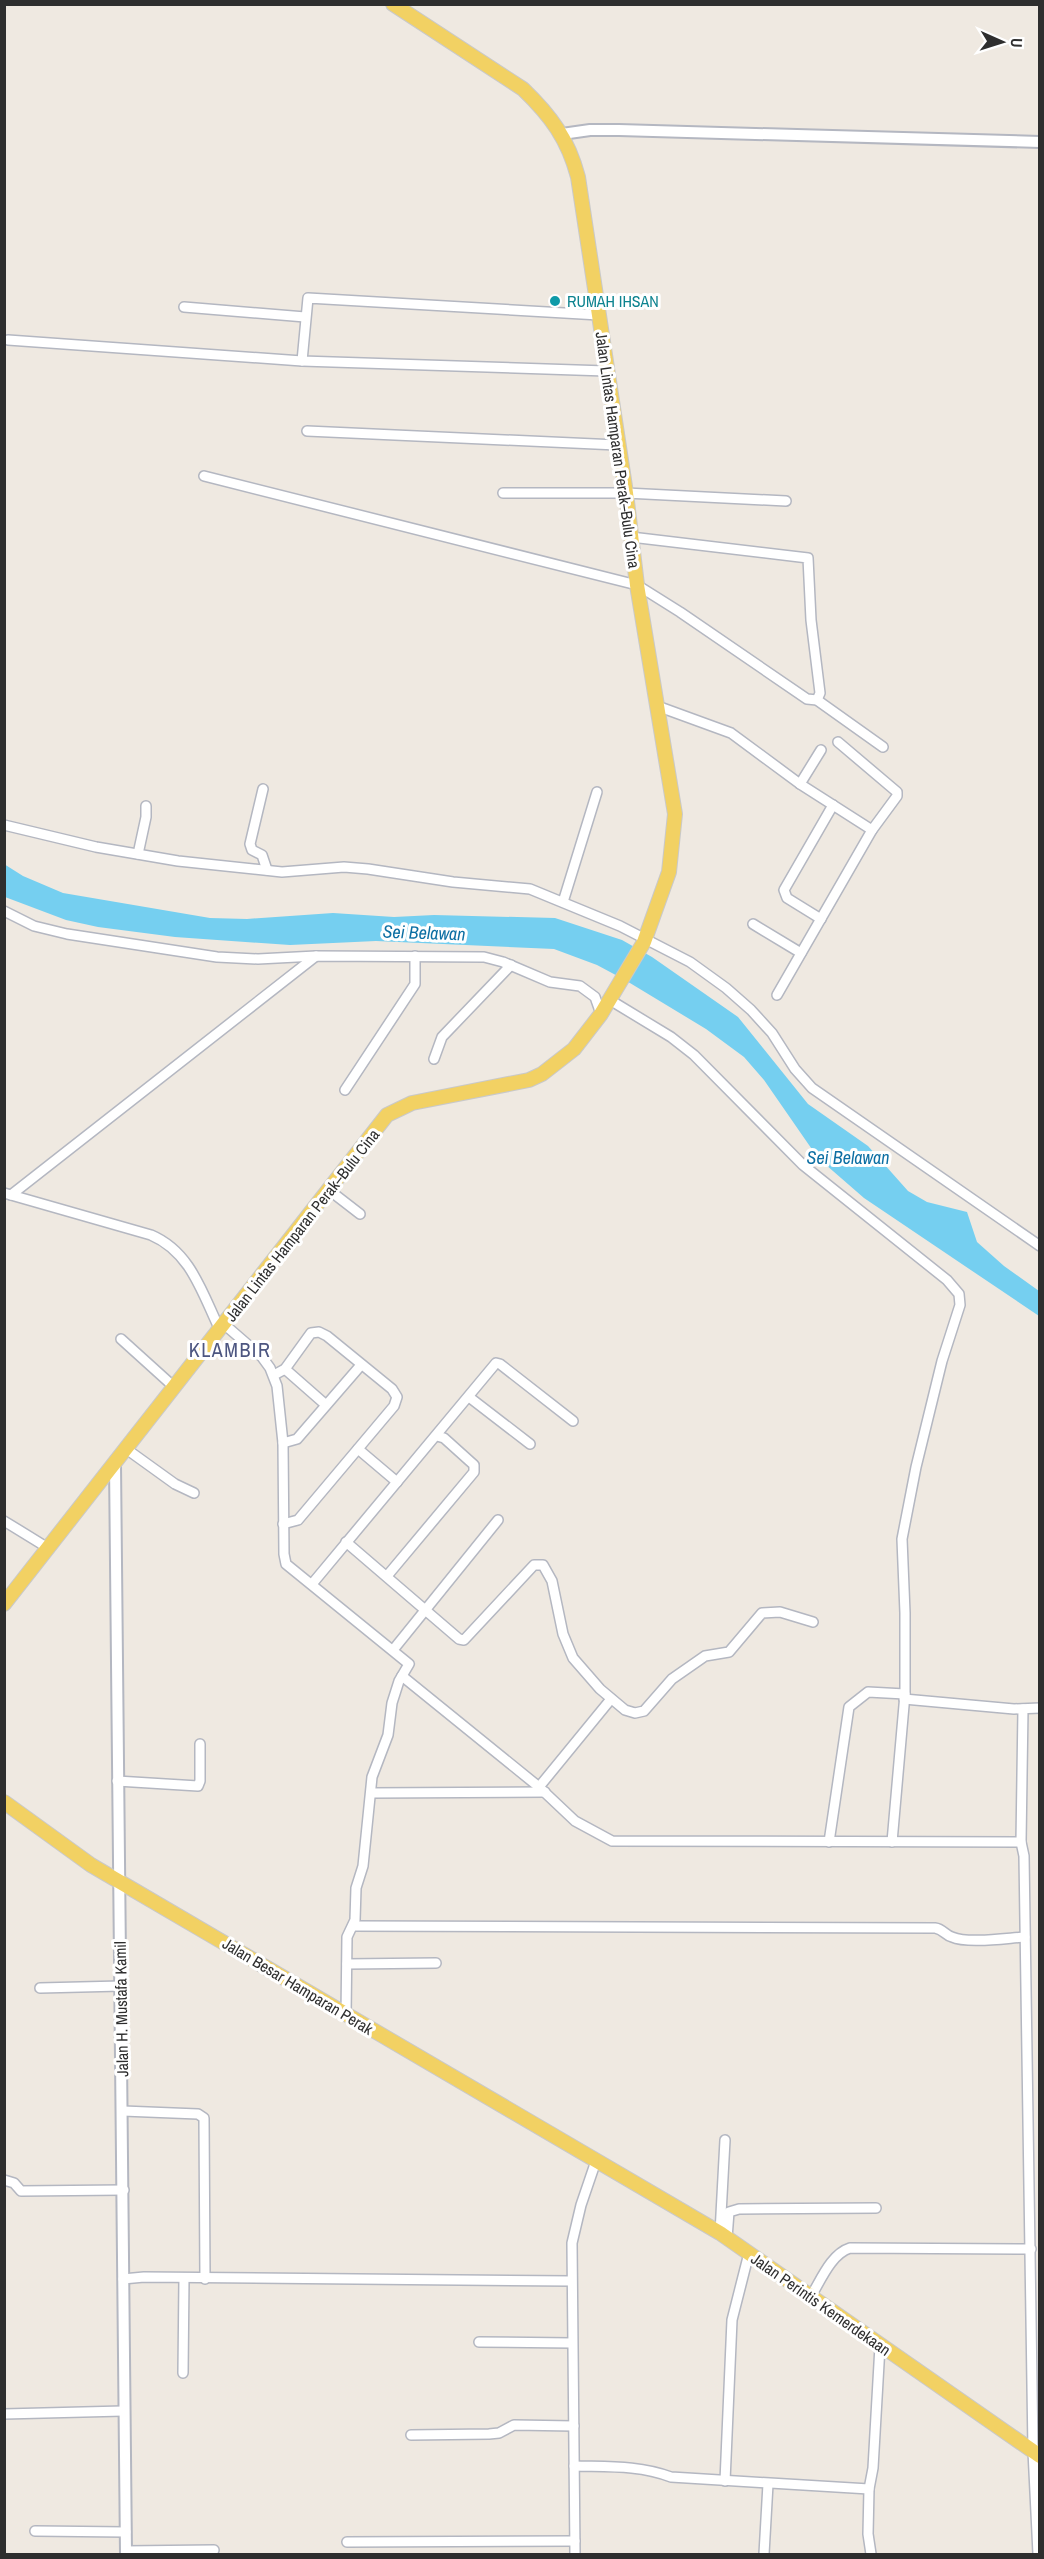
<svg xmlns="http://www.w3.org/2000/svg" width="1044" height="2559" font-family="'Archivo Narrow',sans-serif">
	<rect width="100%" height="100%" fill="#efe9e1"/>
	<path fill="#75cff0" d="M 4,864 L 23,876 L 63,893 L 210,918 L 247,919 L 333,913 L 394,917 L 434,915 L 555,918 L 622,940 L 652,957 L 738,1017 L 808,1104 L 868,1146 L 908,1191 L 927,1202 L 967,1212 L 977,1242 L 1004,1266 L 1039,1291 L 1039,1316 L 864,1198 L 818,1158 L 764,1080 L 744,1057 L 706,1029 L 625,980 L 597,965 L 554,949 L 376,941 L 290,945 L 175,937 L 98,927 L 66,920 L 5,897 Z"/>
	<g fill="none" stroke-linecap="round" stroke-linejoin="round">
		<g stroke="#b4b7c1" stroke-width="12">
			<g id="minor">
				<path d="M 184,307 L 305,317"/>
				<path d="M 8,340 L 302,361 L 606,371"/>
				<path d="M 302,361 L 308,298 L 599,315"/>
				<path d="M 307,431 L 617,445"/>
				<path d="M 204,476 L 637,585 L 680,612 L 807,699 L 817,700 L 883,747"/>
				<path d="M 503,493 L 626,493 L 786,501"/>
				<path d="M 631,537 L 808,558 L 811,620 L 820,693 L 817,700"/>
				<path d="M 657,706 L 731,733 L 800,784 L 872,830 L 897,796 L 897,792 L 838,742"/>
				<path d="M 800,784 L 821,750"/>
				<path d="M 263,789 L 250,844 L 252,850 L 262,855 L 267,870"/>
				<path d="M 4,825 L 96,847 L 178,861 L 282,872 L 344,867 L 368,869 L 453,882 L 530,889 L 620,926 L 690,962 L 726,988 L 751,1010 L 772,1033 L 795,1069 L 812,1088 L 1040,1246"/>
				<path d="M 138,854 L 146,817 L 146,806"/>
				<path d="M 563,902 L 597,792"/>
				<path d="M 4,911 L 34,926 L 67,934 L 217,957 L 258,959 L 316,956 L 484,957 L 503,962 L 550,982 L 580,986 L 595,997 L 601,1014"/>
				<path d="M 821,919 L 787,898 L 784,890 L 833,805"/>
				<path d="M 753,924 L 801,953"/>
				<path d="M 777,995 L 872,830"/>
				<path d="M 610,1000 L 671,1037 L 694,1055 L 803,1165 L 947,1280 L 959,1294 L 960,1305 L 942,1361 L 916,1467 L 902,1539 L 905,1613 L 905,1694 L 892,1842"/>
				<path d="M 434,1059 L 442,1037 L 511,965"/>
				<path d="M 345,1090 L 415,984 L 415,956"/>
				<path d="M 329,1190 L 360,1214"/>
				<path d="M 4,1193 L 151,1235 C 191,1252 202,1293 220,1330"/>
				<path d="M 11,1195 L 316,956"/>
				<path d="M 225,1325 L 262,1357 L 270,1368 L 277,1386 L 283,1443 L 284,1554 L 286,1564 L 409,1664 L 399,1681 L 392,1703 L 388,1735 L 372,1777 L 363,1866 L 356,1888 L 355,1920 L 347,1937 L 346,2015"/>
				<path d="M 121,1339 L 173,1386"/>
				<path d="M 285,1369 L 326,1405"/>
				<path d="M 274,1375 L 285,1369 L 311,1333 L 319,1332 L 327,1336 L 392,1389 L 397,1397 L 394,1406 L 298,1520 L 283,1524"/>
				<path d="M 469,1397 L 530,1444"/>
				<path d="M 283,1443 L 297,1439 L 361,1365"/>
				<path d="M 125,1448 L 175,1484 L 194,1493"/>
				<path d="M 358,1449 L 397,1482"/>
				<path d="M 4,1521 L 48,1548"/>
				<path d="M 346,1542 L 459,1639 L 464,1640 L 534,1565 L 543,1565 L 552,1581 L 563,1634 L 573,1658 L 600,1689 L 625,1710 L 635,1713 L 644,1711 L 672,1679 L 705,1656 L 729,1652 L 762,1613 L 780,1612 L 813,1622"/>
				<path d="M 387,1576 L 474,1472 L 474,1465 L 444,1438 L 437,1436"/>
				<path d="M 312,1584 L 496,1363 L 500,1364 L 573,1421"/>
				<path d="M 393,1650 L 498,1520"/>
				<path d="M 402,1676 L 539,1787 L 575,1821 L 612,1841 L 1021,1842"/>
				<path d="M 904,1699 L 1014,1709 L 1040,1708"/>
				<path d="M 1023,1709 L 1021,1842 L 1024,1856 L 1033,2451 L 1038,2554"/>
				<path d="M 117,1781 L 198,1786 L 200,1781 L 200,1744"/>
				<path d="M 539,1787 L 611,1699"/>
				<path d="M 371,1793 L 545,1792"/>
				<path d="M 829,1842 L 849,1707 L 868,1692 L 905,1694"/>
				<path d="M 353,1926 L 935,1928 C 943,1929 945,1935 952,1937 C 968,1944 1007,1938 1025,1937"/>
				<path d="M 347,1964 L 436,1963"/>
				<path d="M 40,1988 L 121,1986"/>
				<path d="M 123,2111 L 198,2114 L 204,2118 L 205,2279"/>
				<path d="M 4,2180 L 14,2183 L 21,2191 L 124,2190"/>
				<path d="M 720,2233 L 725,2140"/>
				<path d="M 727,2238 L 729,2212 L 739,2209 L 876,2208"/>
				<path d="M 123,2279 L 144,2277 L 571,2281"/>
				<path d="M 811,2296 C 821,2280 831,2254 850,2248 L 1031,2249"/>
				<path d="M 479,2342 L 572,2343"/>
				<path d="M 183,2373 L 184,2278"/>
				<path d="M 4,2414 L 123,2411"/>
				<path d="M 411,2435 L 489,2434 L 499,2433 L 514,2425 L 574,2426"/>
				<path d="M 574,2466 C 608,2467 639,2465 671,2477 L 869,2489"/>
				<path d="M 725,2481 L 732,2320 L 749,2253"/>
				<path d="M 35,2531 L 126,2532"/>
				<path d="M 347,2542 L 575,2541"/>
				<path d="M 126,2551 L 214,2550"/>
				<path d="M 575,2554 L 572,2243 L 581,2205 L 596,2161"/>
				<path d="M 764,2554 L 768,2484"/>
				<path d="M 871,2554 L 868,2534 L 869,2489 L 873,2468 L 880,2346"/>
			</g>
		</g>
		<g stroke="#b4b7c1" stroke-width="14">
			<g id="tertiary">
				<path d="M 562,134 L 590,130 L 619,130 L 1040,142"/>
				<path d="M 115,1464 L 126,2554"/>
			</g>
		</g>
		<g stroke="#c9c9c9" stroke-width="16">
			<g id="primary">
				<path d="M 4,1604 L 387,1115 L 412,1103 L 529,1080 L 542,1074 L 574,1049 L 601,1014 L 644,942 L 669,872 L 675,814 L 637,585 L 626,493 L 578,177 C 568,139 551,116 523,89 L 393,4"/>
				<path d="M 4,1802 L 91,1865 L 720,2233 L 1040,2456"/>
			</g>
		</g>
		<use href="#minor" stroke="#fff" stroke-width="9"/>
		<use href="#tertiary" stroke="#fff" stroke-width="10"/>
		<use href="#primary" stroke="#f2d163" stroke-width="14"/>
	</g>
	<circle fill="#0f9aa8" stroke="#fff" stroke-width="2" cx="555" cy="301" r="6"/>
	<g text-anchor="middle" stroke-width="6" stroke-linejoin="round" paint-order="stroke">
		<g font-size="16" fill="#0d838f" stroke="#fff" text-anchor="start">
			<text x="567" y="307">RUMAH IHSAN</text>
		</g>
		<g font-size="16" fill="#2e2e2e" stroke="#fff">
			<text transform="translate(618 450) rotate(82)" y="6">Jalan Lintas Hamparan Perak–Bulu Cina</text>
			<text transform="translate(302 1225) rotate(-52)" y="6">Jalan Lintas Hamparan Perak–Bulu Cina</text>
			<text transform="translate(298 1986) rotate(31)" y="6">Jalan Besar Hamparan Perak</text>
			<text transform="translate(121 2009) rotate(-91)" y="6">Jalan H. Mustafa Kamil</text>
			<text transform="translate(821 2304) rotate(35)" y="6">Jalan Perintis Kemerdekaan</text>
		</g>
		<g font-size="18" font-style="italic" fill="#0d6fa3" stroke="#fff">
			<text transform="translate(424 933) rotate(2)" y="6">Sei Belawan</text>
			<text x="848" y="1164">Sei Belawan</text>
		</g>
		<g font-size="20" letter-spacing="1.5" fill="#4d5680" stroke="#fff">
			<text x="230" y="1357">KLAMBIR</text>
		</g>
	</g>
	<rect width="1044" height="2559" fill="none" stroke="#2e2e2e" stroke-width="12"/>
	<g transform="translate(1002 42) rotate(93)" stroke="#ffffff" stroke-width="4.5" paint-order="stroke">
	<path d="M0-4.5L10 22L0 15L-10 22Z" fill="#2e2e2e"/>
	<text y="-9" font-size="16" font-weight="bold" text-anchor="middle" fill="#2e2e2e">U</text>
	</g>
</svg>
